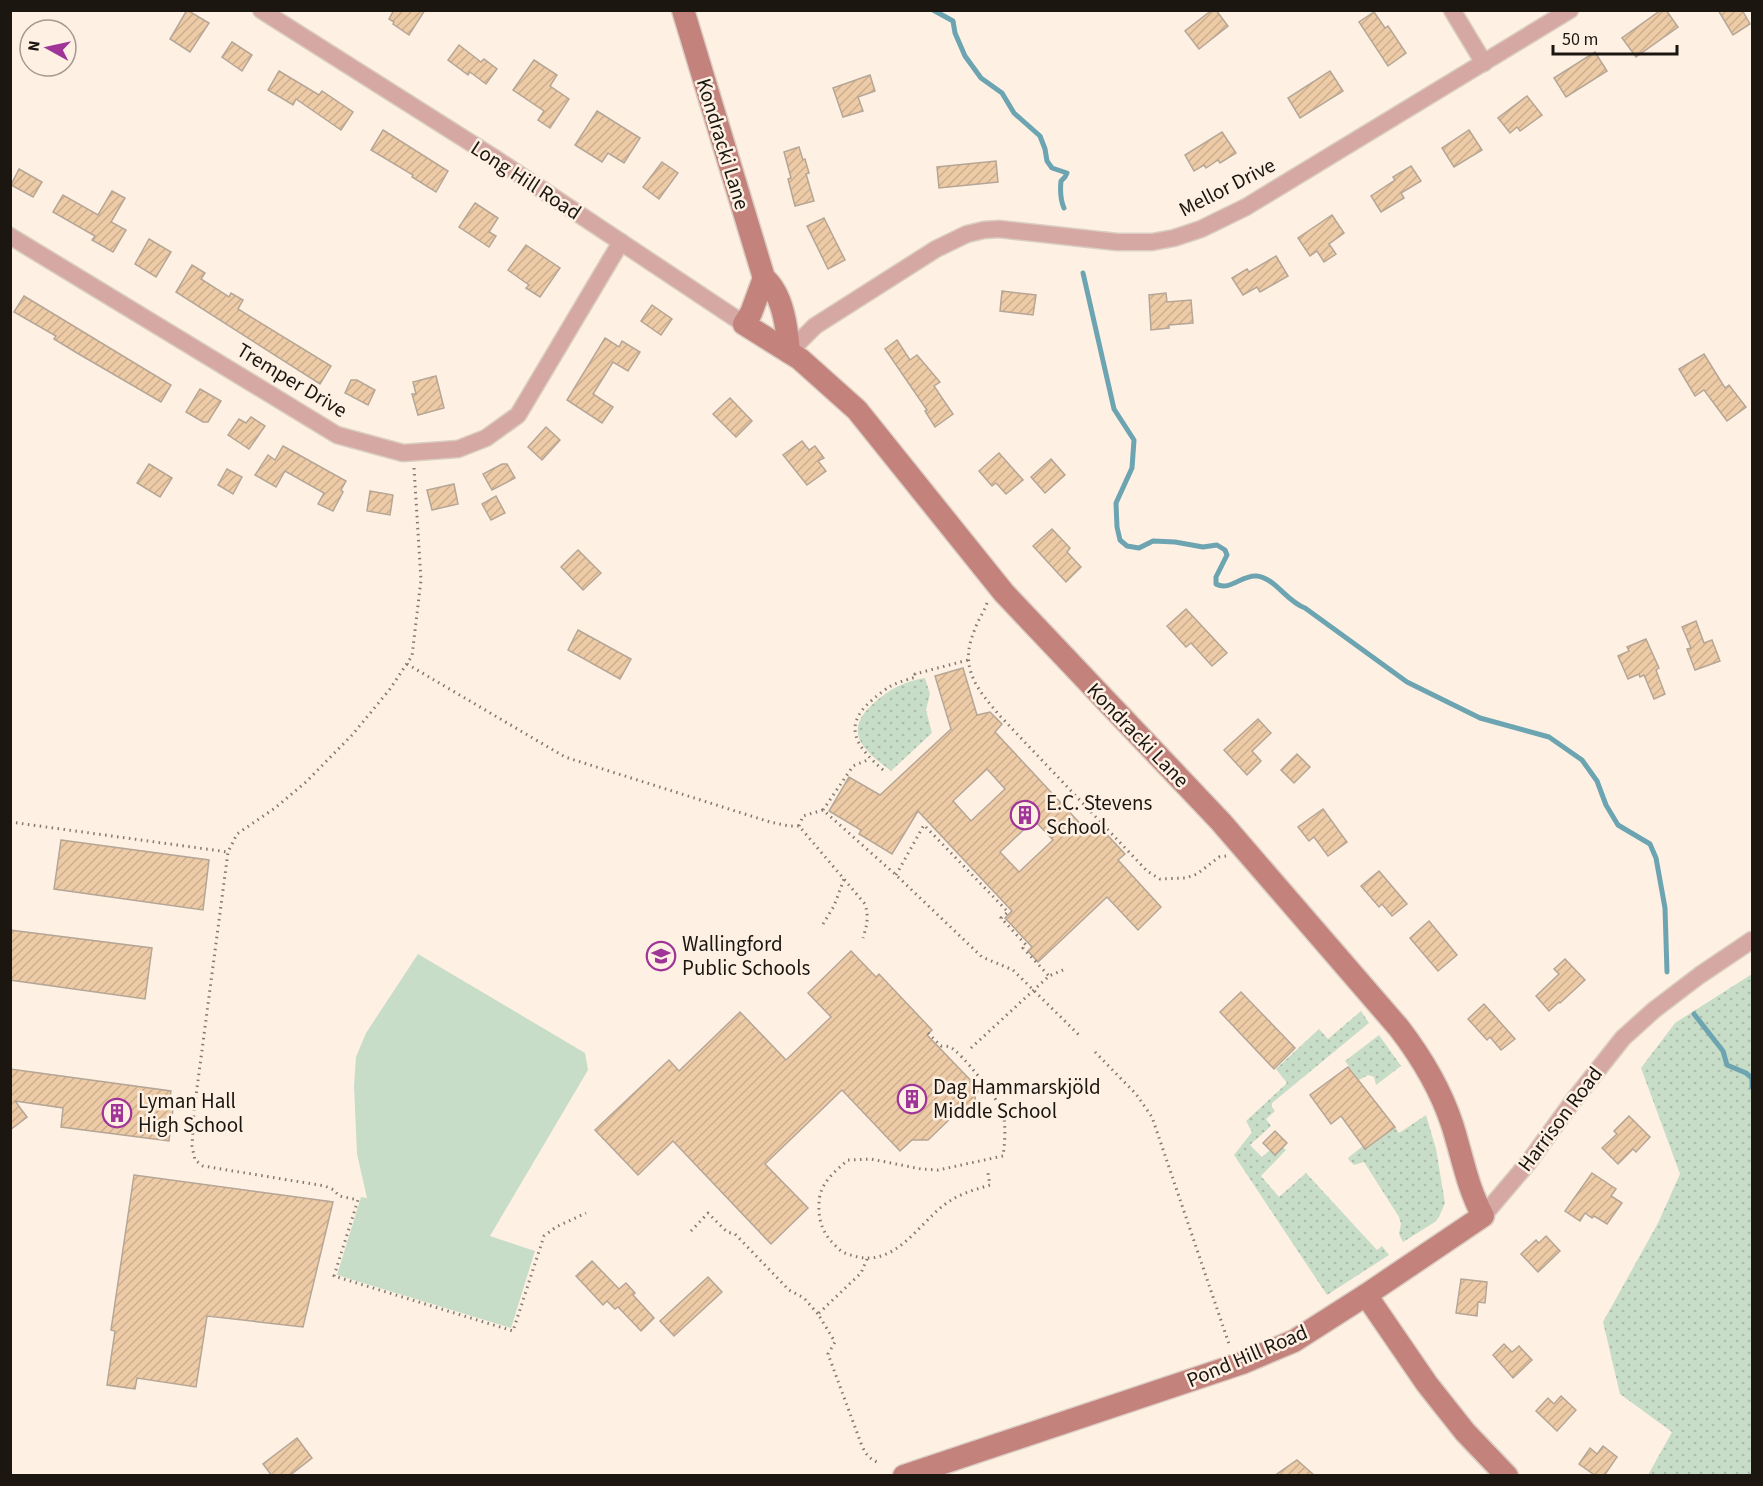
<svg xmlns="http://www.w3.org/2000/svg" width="1763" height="1486" font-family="'Source Sans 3',sans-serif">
	<defs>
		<pattern id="green-dots" width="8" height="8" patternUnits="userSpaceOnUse" patternTransform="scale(1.5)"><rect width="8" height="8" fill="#c8ddc7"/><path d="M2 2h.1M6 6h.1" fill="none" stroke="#abbdaa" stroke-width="1.8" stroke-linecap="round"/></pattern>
		<pattern id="building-hatch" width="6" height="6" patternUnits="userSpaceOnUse" patternTransform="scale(1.5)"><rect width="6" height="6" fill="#eecba7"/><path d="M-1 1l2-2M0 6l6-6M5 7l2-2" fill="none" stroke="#ccae8f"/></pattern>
	</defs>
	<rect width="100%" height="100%" fill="#fef1e4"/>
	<g fill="url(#green-dots)">
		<path d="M 925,678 L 930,694 L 926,710 L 932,733 L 891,771 C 863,750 841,731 875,702 C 892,688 903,682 925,678 Z"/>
		<path d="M 1752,974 L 1752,1475 L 1648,1475 L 1672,1432 L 1620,1394 L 1603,1322 L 1658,1223 L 1680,1174 L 1641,1068 L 1675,1023 Z"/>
		<path d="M 1361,1011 L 1369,1023 L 1272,1103 L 1272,1107 L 1275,1111 L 1266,1119 L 1271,1126 L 1250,1145 L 1262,1157 L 1270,1150 L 1275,1155 L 1283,1147 L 1286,1150 L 1261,1176 L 1279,1197 L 1306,1173 L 1377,1250 L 1382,1246 L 1389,1255 L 1327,1295 L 1234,1155 L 1252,1132 L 1246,1121 L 1287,1083 L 1276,1069 L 1319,1029 L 1328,1039 Z"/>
		<path d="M 1379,1035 L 1401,1066 L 1376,1085 L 1374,1077 L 1368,1075 L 1359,1080 L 1345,1061 Z"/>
		<path d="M 1426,1115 L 1436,1149 L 1445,1203 L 1439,1217 L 1435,1222 L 1403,1242 L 1399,1234 L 1401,1224 L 1399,1217 L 1364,1162 L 1354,1165 L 1348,1159 L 1349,1157 L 1363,1146 L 1365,1149 L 1395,1127 L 1399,1133 Z"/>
	</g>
	<path fill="#c8ddc7" d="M 418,954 L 585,1053 L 588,1070 L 490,1236 L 535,1251 L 511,1328 L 337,1275 L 361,1197 L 367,1198 L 357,1154 L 354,1086 L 356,1057 L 366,1033 Z"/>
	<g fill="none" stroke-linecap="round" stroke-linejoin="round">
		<g stroke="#6ca5b1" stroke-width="5">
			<path d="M 933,10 L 953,21 L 955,33 L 965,56 L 981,78 L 1002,93 L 1014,113 L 1040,136 L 1045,149 L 1047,161 L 1052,168 L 1067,173 L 1065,177 L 1061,181 C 1060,191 1060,199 1064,208"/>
			<path d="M 1083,273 L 1114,409 L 1134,440 L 1132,468 L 1116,503 L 1117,527 L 1120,540 L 1127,546 L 1139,548 L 1153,541 L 1175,542 L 1203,547 L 1217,545 L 1225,550 L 1227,555 L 1216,577 L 1216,584 C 1230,592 1242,574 1257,576 C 1275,578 1287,602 1305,608 L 1407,682 L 1480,718 L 1549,737 L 1582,760 L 1597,781 L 1606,805 L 1618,825 L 1650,844 L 1656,858 L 1665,908 L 1667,972"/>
			<path d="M 1694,1014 L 1723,1051 L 1727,1065 L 1746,1073 L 1752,1078"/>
			<path d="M 1752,1080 L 1752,1087"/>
		</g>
	</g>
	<g fill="url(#building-hatch)" stroke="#b5a696" stroke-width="1.5" fill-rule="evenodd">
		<path d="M 187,10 L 209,23 L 190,52 L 170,39 Z"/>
		<path d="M 394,10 L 425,10 L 409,35 L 393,24 L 394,22 L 389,19 Z"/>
		<path d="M 1212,10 L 1216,10 L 1228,26 L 1199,49 L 1185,31 Z"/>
		<path d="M 1661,10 L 1666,10 L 1678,27 L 1636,57 L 1622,38 Z"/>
		<path d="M 1718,10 L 1742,10 L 1750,24 L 1733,35 Z"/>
		<path d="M 1374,12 L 1385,28 L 1388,26 L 1406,53 L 1388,66 L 1359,22 Z"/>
		<path d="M 232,42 L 252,55 L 242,71 L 222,57 Z"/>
		<path d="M 459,45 L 481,62 L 484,59 L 497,69 L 486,84 L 470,72 L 468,75 L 448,60 Z"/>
		<path d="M 1595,52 L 1607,71 L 1566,97 L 1554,78 Z"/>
		<path d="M 534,60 L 557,75 L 550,86 L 569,99 L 550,128 L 538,120 L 544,111 L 513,90 Z"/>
		<path d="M 279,71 L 319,95 L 322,91 L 353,112 L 341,130 L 296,99 L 293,105 L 268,90 Z"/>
		<path d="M 1330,71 L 1343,91 L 1300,118 L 1288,98 Z"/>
		<path d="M 870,75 L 875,91 L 858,97 L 863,111 L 843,117 L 833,88 Z"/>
		<path d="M 1527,96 L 1542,115 L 1520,131 L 1517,127 L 1510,133 L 1498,118 Z"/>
		<path d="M 597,111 L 640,138 L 624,163 L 608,153 L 602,162 L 575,145 Z"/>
		<path d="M 383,130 L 448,171 L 436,192 L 412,177 L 413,175 L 371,150 Z"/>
		<path d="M 1469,130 L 1482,150 L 1454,167 L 1442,148 Z"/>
		<path d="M 1222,132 L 1236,153 L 1220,163 L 1218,160 L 1206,168 L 1204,165 L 1194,171 L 1185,155 Z"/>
		<path d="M 799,147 L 803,160 L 805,159 L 809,173 L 806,174 L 814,201 L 795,206 L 788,179 L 791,178 L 784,152 Z"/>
		<path d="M 996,161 L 998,182 L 939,188 L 937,167 Z"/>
		<path d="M 662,162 L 678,173 L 659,199 L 643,187 Z"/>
		<path d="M 1411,166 L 1421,181 L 1401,193 L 1404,198 L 1381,212 L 1371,196 L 1395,180 L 1393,177 Z"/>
		<path d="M 19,169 L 42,182 L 33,197 L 11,185 Z"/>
		<path d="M 112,191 L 125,198 L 111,222 L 126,230 L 113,252 L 92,240 L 95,236 L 53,212 L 63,195 L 98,215 Z"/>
		<path d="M 475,203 L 498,218 L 489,232 L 496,236 L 489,247 L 459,227 Z"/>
		<path d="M 1332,215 L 1344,233 L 1329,244 L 1336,254 L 1324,262 L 1317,251 L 1310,256 L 1298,238 Z"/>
		<path d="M 824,218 L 845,260 L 828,269 L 807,226 Z"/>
		<path d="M 149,239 L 171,252 L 156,277 L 135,264 Z"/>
		<path d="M 526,245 L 560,268 L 540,297 L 526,288 L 529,285 L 508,270 Z"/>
		<path d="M 1276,256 L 1288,276 L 1260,292 L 1257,287 L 1243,295 L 1232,278 L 1247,269 L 1249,272 Z"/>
		<path d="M 192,265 L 205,273 L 201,279 L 229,297 L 231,293 L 243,300 L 238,309 L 331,366 L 320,384 L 176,292 Z"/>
		<path d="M 1002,291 L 1036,295 L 1033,315 L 1000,311 Z"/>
		<path d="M 1166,293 L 1167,302 L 1191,300 L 1193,323 L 1169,325 L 1169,328 L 1151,330 L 1149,295 Z"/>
		<path d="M 24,296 L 171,385 L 161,402 L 77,353 L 54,339 L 56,336 L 14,312 Z"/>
		<path d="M 652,305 L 672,319 L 661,335 L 641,321 Z"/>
		<path d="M 605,338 L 619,347 L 622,341 L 640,352 L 628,371 L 613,362 L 593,394 L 613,407 L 602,423 L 567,400 Z"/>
		<path d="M 897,340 L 910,360 L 917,355 L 940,382 L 934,386 L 953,414 L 935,427 L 925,411 L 927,410 L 885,349 Z"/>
		<path d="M 1704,354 L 1725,388 L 1729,385 L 1746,407 L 1727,421 L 1704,390 L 1695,396 L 1679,369 Z"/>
		<path d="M 436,376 L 444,408 L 418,415 L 412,394 L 416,394 L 413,382 Z"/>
		<path d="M 351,380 L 357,380 L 375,390 L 368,405 L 345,393 Z"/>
		<path d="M 200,389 L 221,401 L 208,422 L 203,422 L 186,412 Z"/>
		<path d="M 730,398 L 752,421 L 736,437 L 713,414 Z"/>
		<path d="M 251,417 L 265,426 L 249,449 L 228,435 L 239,419 L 246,423 Z"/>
		<path d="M 546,427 L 560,440 L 542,460 L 528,447 Z"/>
		<path d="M 802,441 L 809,450 L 815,446 L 824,458 L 818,461 L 826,471 L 807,485 L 783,455 Z"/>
		<path d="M 283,446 L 346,481 L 341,490 L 343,492 L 333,511 L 318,504 L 324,493 L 285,471 L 276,487 L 255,475 L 268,455 L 275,460 Z"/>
		<path d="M 999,453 L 1023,480 L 1006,494 L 996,483 L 992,486 L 979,471 Z"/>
		<path d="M 1051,459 L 1065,475 L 1045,493 L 1031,477 Z"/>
		<path d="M 149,464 L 172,478 L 160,497 L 137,483 Z"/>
		<path d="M 502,464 L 507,464 L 515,478 L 492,490 L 483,474 Z"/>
		<path d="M 227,469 L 242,477 L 233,494 L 218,485 Z"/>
		<path d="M 454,484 L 458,504 L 432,510 L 427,490 Z"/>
		<path d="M 370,491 L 393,495 L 390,515 L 367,511 Z"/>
		<path d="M 496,496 L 505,513 L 491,520 L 482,504 Z"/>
		<path d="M 1052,529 L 1070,548 L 1067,552 L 1081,567 L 1066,582 L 1033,546 Z"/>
		<path d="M 578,550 L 601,573 L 583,590 L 561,567 Z"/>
		<path d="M 1186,609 L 1227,653 L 1212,666 L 1191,643 L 1186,647 L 1167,626 Z"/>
		<path d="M 1696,621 L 1704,643 L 1712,640 L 1720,661 L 1695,670 L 1687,649 L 1691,648 L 1682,627 Z"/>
		<path d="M 578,630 L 631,659 L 620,679 L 568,650 Z"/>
		<path d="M 1646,639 L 1659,668 L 1656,670 L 1665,694 L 1654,699 L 1644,675 L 1640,677 L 1639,674 L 1628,679 L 1618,656 L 1629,651 L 1627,647 Z"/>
		<path d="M 963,668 L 977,715 L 990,712 L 1002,724 L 995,732 L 1089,833 L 1098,825 L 1125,854 L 1118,860 L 1161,907 L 1138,930 L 1107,897 L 1038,962 L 1028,951 L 1032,947 L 1005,918 L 1012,911 L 918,811 L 892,854 L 859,834 L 861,830 L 829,811 L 849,777 L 880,795 L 951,729 L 935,676 ZM 987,769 L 1005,789 L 971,821 L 953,801 ZM 1034,820 L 1053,840 L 1019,872 L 1000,852 Z"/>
		<path d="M 1258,719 L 1271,733 L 1252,751 L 1261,761 L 1247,775 L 1224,750 Z"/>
		<path d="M 1297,754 L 1310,767 L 1294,783 L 1281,770 Z"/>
		<path d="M 1323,809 L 1347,842 L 1328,856 L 1314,837 L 1309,841 L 1298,827 Z"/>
		<path d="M 61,840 L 209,860 L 203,910 L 54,889 Z"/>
		<path d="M 1379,871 L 1407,904 L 1392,916 L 1382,904 L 1379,907 L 1361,886 Z"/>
		<path d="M 1429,921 L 1457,955 L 1438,971 L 1410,938 Z"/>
		<path d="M 10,930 L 152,948 L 145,999 L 10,980 Z"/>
		<path d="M 851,951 L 876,977 L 879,974 L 932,1030 L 927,1035 L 980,1090 L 975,1095 L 976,1111 L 970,1117 L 954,1115 L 928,1140 L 912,1140 L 900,1151 L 842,1090 L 765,1164 L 808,1208 L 771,1244 L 673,1141 L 638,1175 L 595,1130 L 669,1060 L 679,1071 L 740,1012 L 786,1060 L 831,1017 L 808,993 Z"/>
		<path d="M 1565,959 L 1585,980 L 1560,1003 L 1559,1002 L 1549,1011 L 1536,996 L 1559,974 L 1554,969 Z"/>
		<path d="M 1241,992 L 1295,1048 L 1274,1069 L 1220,1012 Z"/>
		<path d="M 1484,1004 L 1515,1039 L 1501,1050 L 1490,1037 L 1487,1040 L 1468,1019 Z"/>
		<path d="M 1348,1067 L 1395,1127 L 1365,1149 L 1341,1116 L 1331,1124 L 1310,1095 Z"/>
		<path d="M 10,1069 L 171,1091 L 168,1109 L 173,1109 L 169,1141 L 61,1127 L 63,1108 L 15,1101 L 27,1117 L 10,1130 Z"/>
		<path d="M 1629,1116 L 1650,1137 L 1636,1152 L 1633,1149 L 1618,1164 L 1602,1148 L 1617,1134 L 1614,1131 Z"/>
		<path d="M 1275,1131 L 1287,1143 L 1275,1155 L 1263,1143 Z"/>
		<path d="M 1592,1173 L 1616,1189 L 1611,1196 L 1622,1203 L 1607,1224 L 1594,1216 L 1592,1218 L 1585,1213 L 1580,1221 L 1565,1211 Z"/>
		<path d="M 134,1175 L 333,1202 L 303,1327 L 207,1316 L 196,1387 L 137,1378 L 135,1389 L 107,1385 L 115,1331 L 111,1330 Z"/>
		<path d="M 1546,1236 L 1560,1251 L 1538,1272 L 1521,1254 L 1536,1240 L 1539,1243 Z"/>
		<path d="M 592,1261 L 619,1289 L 626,1283 L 635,1293 L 633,1295 L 654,1318 L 641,1331 L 618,1307 L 615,1309 L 607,1301 L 603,1305 L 576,1276 Z"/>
		<path d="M 708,1277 L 722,1292 L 674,1336 L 660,1321 Z"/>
		<path d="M 1461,1279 L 1487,1282 L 1485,1303 L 1478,1302 L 1477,1316 L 1456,1313 Z"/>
		<path d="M 1504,1344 L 1512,1352 L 1519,1346 L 1532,1360 L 1513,1378 L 1493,1355 Z"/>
		<path d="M 1561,1396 L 1576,1410 L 1557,1431 L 1536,1411 L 1548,1398 L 1554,1404 Z"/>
		<path d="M 297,1438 L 312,1458 L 289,1476 L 272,1476 L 263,1464 Z"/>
		<path d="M 1603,1446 L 1617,1457 L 1604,1476 L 1596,1476 L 1579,1464 L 1590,1448 L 1597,1454 Z"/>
		<path d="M 1297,1460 L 1315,1476 L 1274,1476 Z"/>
	</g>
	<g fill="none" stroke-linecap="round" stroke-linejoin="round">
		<g stroke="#dacec2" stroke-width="19">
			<g id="minor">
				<path d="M 261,10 L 493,157 L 744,324"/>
				<path d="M 1452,10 L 1484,63"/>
				<path d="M 10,236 L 337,435 L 403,453 L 458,449 L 486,438 L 518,415 L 621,242"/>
				<path d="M 789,352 L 815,326 L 936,249 L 967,234 L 984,230 L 999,229 L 1117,242 L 1152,242 L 1174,238 L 1201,229 L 1246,207 L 1570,10"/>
				<path d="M 1483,1216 L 1528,1163 L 1573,1101 L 1623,1038 L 1654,1010 L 1700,975 L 1752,940"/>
			</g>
		</g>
		<g stroke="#dacec2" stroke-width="25">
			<g id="secondary">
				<path d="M 683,10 L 764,278 C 783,294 787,328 789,352"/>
				<path d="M 764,278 L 751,313 L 744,324 L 800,359 L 857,410 L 1004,593 L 1221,822 L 1399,1028 C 1422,1058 1440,1088 1452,1124 C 1462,1155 1467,1187 1483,1216 L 1366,1295 L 1294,1341 L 1242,1363 L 904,1476"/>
				<path d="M 1366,1295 L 1427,1384 L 1465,1432 L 1507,1476"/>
			</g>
		</g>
		<g stroke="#827970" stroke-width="3" stroke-dasharray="1.5 4.5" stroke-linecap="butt">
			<path d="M 414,468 L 421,580 L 412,656 L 390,689 L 353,734 L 306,782 L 275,808 L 237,834 L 228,852 L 194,1111 L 192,1146 L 195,1160 L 203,1166 L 325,1186 L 334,1190 L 339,1196 L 358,1200 L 334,1276 L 513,1331 L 544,1236 L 556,1227 L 586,1213"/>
			<path d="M 987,603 C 984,612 978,620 975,629 C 958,668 977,689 1001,717 L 1147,871 L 1160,879 L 1186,878 L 1197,874 L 1219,857 L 1226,856"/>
			<path d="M 407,664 L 565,757 L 770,822 L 789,826 L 799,826 L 865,904 C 869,917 867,925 863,938"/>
			<path d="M 883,770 C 858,748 841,727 871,701 C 890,685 892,684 916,677 L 915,674 L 968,660"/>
			<path d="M 823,810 L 853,766 L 870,759"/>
			<path d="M 10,822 L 228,852"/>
			<path d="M 799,826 L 803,816 L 823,810 L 896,875 L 982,957 L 1013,970 L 1081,1037"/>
			<path d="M 896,875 L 924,825 L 1008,912 L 1001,918 L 1026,945 L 1023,948 L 1049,976"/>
			<path d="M 823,924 L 834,906 L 844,879"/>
			<path d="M 928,1033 L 941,1046 C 944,1046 947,1046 950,1047 C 961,1052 999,1100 1003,1113 C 1006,1127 1005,1142 1003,1156 L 938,1170 L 921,1169 L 871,1159 L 848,1160 C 834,1172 819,1184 819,1204 C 818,1222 824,1236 838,1248 C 843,1254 851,1255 858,1257 C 896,1265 918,1225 944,1205 C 958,1194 974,1190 990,1185 L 988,1173"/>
			<path d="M 971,1048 L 1049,976 L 1063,970"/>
			<path d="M 1095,1052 L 1136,1094 L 1152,1117 L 1230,1347"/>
			<path d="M 691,1231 L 708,1213 L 727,1232 L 735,1234 L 789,1290 L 804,1298 L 818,1314"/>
			<path d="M 867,1259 L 861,1273 L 818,1314 L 835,1342 L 828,1354 L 862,1446 C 866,1455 870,1459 879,1463"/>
		</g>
		<use href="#minor" stroke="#d6a8a4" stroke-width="16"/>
		<use href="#secondary" stroke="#c4827d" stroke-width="22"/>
	</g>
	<defs>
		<g id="building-ring" transform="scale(1.5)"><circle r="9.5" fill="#fef1e4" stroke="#9f3597" stroke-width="1.5"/><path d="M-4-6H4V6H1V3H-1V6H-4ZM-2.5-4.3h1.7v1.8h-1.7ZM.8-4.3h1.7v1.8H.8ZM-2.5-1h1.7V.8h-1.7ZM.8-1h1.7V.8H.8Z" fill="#9f3597"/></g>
		<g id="school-ring" transform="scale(1.5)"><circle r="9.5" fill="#fef1e4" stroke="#9f3597" stroke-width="1.5"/><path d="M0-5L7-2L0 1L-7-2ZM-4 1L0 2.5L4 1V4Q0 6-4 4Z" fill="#9f3597"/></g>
	</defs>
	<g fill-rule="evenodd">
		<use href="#building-ring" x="1025" y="815"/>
		<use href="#school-ring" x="661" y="956"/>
		<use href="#building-ring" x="912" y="1099"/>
		<use href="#building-ring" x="117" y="1113"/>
	</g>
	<g text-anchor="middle" stroke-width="5" stroke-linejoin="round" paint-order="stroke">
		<g font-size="21" fill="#1b1610" stroke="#fef1e4">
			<text transform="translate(723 144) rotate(73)" y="7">Kondracki Lane</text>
			<text transform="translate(526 180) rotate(33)" y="7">Long Hill Road</text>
			<text transform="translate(1227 187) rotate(-27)" y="7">Mellor Drive</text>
			<text transform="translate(292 380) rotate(31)" y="7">Tremper Drive</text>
			<text transform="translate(1138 735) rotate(46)" y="7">Kondracki Lane</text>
			<text transform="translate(1560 1119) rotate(-53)" y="7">Harrison Road</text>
			<text transform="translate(1247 1356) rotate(-23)" y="7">Pond Hill Road</text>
		</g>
		<g font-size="21" fill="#1b1610" stroke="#fef1e4" text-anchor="start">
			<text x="1046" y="810">E.C. Stevens<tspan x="1046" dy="24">School</tspan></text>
			<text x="682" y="951">Wallingford<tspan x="682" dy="24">Public Schools</tspan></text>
			<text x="933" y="1094">Dag Hammarskjöld<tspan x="933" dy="24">Middle School</tspan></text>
			<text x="138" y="1108">Lyman Hall<tspan x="138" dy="24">High School</tspan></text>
		</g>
	</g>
	<rect width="1763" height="1486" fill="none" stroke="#1b1610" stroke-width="24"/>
	<g transform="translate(48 48) rotate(278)"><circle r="28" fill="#fef1e4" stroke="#a3998f" stroke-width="1.5"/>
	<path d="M0-4.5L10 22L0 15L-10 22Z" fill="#9f3597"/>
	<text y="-9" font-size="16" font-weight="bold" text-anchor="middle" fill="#1b1610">N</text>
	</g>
	<path d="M1553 45v9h124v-9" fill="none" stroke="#1b1610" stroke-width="3"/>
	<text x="1562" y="45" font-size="18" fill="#1b1610" stroke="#fef1e4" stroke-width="4.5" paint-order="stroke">50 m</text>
</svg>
